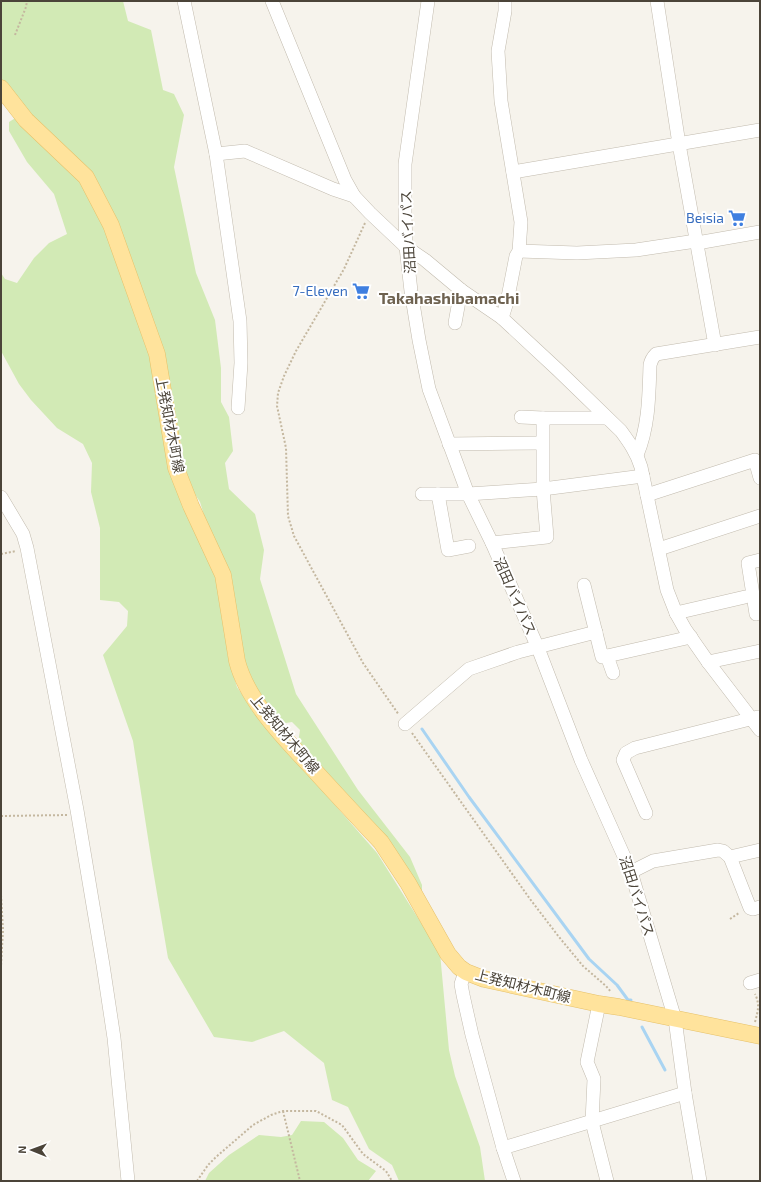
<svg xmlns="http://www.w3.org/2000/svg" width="761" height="1182" font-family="'Exo 2','Noto Sans JP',sans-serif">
	<rect width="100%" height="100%" fill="#f6f3ec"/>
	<g fill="#d2eab5">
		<path d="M 1,1 L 123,1 L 128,21 L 151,30 L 163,90 L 174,94 L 184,115 L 174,167 L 196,273 L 215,320 L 221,368 L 221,402 L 229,417 L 233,451 L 225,463 L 229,489 L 255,514 L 264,550 L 260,579 L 296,694 L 358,790 L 410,857 L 422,885 L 422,896 L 298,743 L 300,730 L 292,722 L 280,724 L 266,707 L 243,664 L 208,528 L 200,502 L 187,482 L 181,443 L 172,417 L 115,222 L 29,117 L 1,79 Z"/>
		<path d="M 17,117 L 81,180 L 107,229 L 151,357 L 217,578 L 222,601 L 228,657 L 237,687 L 257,716 L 377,853 L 440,953 L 449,1050 L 455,1076 L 480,1147 L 485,1181 L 399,1181 L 392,1165 L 369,1149 L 348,1107 L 332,1100 L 324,1063 L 284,1031 L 252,1042 L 214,1037 L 168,958 L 152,864 L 133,741 L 103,655 L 127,626 L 128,611 L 119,602 L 100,600 L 100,528 L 91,492 L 92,463 L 83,444 L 57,428 L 31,400 L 19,384 L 1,351 L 1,273 L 5,279 L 17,283 L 34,258 L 49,243 L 67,234 L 54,194 L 27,162 L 9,131 L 9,122 Z"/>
		<path d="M 301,1121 L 324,1122 L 343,1138 L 358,1160 L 376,1171 L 368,1181 L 205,1181 L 209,1173 L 229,1155 L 259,1135 L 281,1137 L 292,1135 Z"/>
	</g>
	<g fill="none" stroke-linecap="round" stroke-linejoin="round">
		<g stroke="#a9d4f2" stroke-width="3">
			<path d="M 422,729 L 469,797 L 589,959 L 617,985 L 628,1000 L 631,1000"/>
			<path d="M 642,1027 L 665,1070"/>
		</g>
		<g stroke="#c2bbae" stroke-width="14">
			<g id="minor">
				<path d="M 184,1 L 216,154 L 245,151 L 333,189 L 354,196"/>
				<path d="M 272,1 L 345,180 L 354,196 L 370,213 L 406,247 L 425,260 L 461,290 L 502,318 L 558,370 L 621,431 C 629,442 637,453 641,467 L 667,590 L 676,613 L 685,629 L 708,662 L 760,730"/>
				<path d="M 428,1 L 405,164 L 405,214 L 406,247 L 411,291 L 419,340 L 429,389 L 468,494 L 492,543 L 538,648 L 581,760 L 631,872 L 675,1019 L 685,1093 L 700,1181"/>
				<path d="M 657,1 L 679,144 L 715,345"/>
				<path d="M 216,154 L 240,321 L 241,363 L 238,408"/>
				<path d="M 513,172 L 760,130"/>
				<path d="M 697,243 L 760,232"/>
				<path d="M 519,251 L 577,253 L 636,250 L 696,241"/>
				<path d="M 502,318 L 507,302 L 516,256 L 519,251 L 521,222 L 501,101 L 498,51 L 505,11 L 505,1"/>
				<path d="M 455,323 L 461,290"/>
				<path d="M 521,417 L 543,418 L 606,418"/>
				<path d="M 449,444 L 542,443"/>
				<path d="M 637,455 C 649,426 649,395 650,365 C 651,360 652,358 656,354 L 760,337"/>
				<path d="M 422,494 L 468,494 L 543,489 L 643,476"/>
				<path d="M 438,494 L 448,550 L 469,546"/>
				<path d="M 647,495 L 755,460 L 760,478"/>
				<path d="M 1,497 L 23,534 L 27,548 L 77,810 L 103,965 L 114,1038 L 128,1181"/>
				<path d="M 492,543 L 547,537 L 543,489 L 543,418"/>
				<path d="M 659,549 L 760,516"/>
				<path d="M 584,585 L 602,657 L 607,656 L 613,673"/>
				<path d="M 676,613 L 745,597"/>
				<path d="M 756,614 L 748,563 L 760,560"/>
				<path d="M 607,656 L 691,637"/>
				<path d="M 708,662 L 760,651"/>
				<path d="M 405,724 L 469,669 L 518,652 L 596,632"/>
				<path d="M 646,813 L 623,760 L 626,753 L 635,748 L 758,717"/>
				<path d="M 730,857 L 760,850"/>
				<path d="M 631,872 L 653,861 L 718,850 L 723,851 L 730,857 L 750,908 L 753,909 L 760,907"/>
				<path d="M 466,972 L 463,978 L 461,984 L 463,995 L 472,1035 L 503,1148 L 514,1181"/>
				<path d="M 750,983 L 760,980"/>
				<path d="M 599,1004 L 587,1062 L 594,1079 L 592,1122 L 607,1181"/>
				<path d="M 503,1148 L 685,1093"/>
			</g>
		</g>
		<g stroke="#e6c16a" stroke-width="17">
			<path id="major" d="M 1,88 L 26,120 L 86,177 L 111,225 L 157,354 L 176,468 L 191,506 L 223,575 L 237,661 C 247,701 286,740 314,770 C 336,794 358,818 381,842 L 408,883 L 448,954 L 459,967 L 466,972 L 484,979 L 599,1004 L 619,1007 L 760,1036"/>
		</g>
		<g stroke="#c4b79f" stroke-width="2" stroke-dasharray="2 2" stroke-linecap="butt">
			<path d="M 15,35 L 26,7 L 27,1"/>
			<path d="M 365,223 L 344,269 L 296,351 L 284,376 L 278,393 L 277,406 L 286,448 L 288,516 L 294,536 L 363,663 L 399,715"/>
			<path d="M 1,554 L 16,551"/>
			<path d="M 412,733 L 530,899 L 559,937 L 583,966 L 606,986 L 611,992"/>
			<path d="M 1,816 L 68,815"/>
			<path d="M 1,895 L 3,930 L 1,966"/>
			<path d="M 730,919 L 739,913"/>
			<path d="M 755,1022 C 758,1011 760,1004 755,994"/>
			<path d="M 283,1111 L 300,1181"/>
			<path d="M 197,1181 L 208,1165 L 216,1157 L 253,1125 L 271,1115 L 283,1111 L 316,1111 L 342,1125 L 363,1154 L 386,1171 L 392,1181"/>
		</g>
		<use href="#minor" stroke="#fff" stroke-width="13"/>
		<use href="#major" stroke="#ffe39c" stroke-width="16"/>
	</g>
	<defs>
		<g id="supermarket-bare" transform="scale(1.38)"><path d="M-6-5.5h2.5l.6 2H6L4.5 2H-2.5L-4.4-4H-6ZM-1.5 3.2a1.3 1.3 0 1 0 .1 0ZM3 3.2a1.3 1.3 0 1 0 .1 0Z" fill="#3f7fe0" stroke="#fff" stroke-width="2.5" paint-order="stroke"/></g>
	</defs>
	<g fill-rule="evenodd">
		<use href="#supermarket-bare" x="737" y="218"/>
		<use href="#supermarket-bare" x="361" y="291"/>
	</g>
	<g text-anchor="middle" stroke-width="4" stroke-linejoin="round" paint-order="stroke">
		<g font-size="14" fill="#366cbe" stroke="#fff" text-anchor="end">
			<text x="724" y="223">Beisia</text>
			<text x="348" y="296">7-Eleven</text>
		</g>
		<g font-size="14" fill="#4b4439" stroke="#fff">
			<text transform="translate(408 232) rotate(-93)" y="5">沼田バイパス</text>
			<text transform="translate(170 425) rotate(79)" y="5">上発知材木町線</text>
			<text transform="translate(515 596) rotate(66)" y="5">沼田バイパス</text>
			<text transform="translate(285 734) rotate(50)" y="5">上発知材木町線</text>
			<text transform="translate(637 896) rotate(72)" y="5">沼田バイパス</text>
			<text transform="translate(523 986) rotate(14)" y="5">上発知材木町線</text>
		</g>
		<g font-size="16" font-weight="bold" fill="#6e6250" stroke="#fff">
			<text x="449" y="304">Takahashibamachi</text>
		</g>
	</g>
	<rect width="761" height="1182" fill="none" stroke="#4b4439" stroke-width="4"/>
	<g transform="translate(32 1150) rotate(271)" stroke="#ffffff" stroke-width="3" paint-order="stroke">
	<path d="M0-3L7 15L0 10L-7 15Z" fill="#4b4439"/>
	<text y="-6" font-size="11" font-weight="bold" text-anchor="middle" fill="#4b4439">N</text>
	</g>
</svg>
